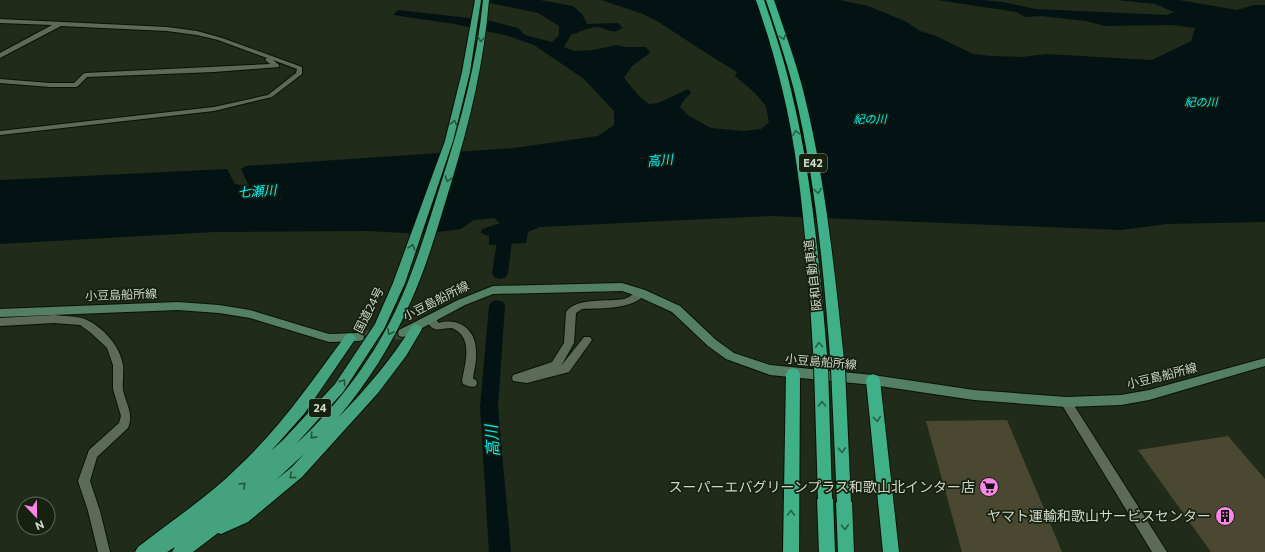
<svg xmlns="http://www.w3.org/2000/svg" width="1265" height="552" font-family="Commissioner,'Noto Sans JP',sans-serif">
	<rect width="100%" height="100%" fill="#202b19"/>
	<path fill="#031314" d="M 475,0 L 540,0 L 573,6 L 582,14 L 587,24 L 618,23 L 623,28 C 611,36 607,27 596,27 C 591,27 577,33 571,35 L 564,47 L 574,51 L 593,50 L 617,45 L 625,47 L 646,47 L 650,53 L 632,66 L 624,78 L 639,96 L 649,104 L 658,103 L 688,89 L 691,93 L 684,100 L 680,107 L 689,116 L 711,128 L 743,131 L 761,129 L 769,122 L 766,106 L 755,93 L 735,76 L 737,72 L 717,60 L 657,21 L 643,14 L 601,0 L 840,0 L 868,6 L 905,21 L 920,31 L 936,36 L 973,54 L 991,56 L 1022,57 L 1046,54 L 1152,60 L 1191,41 L 1195,28 L 1172,25 L 1105,26 L 1086,21 L 1041,16 L 1025,17 L 1016,12 L 937,0 L 981,0 L 1003,2 L 1035,9 L 1167,15 L 1174,12 L 1155,4 L 1116,0 L 1179,0 L 1237,10 L 1254,5 L 1265,5 L 1265,222 L 1167,224 L 1121,230 L 771,216 L 540,227 L 528,232 L 526,243 L 489,245 L 489,236 L 481,233 L 482,229 L 500,223 L 494,218 L 474,220 L 461,229 L 423,234 L 367,231 L 214,232 L 0,244 L 0,180 L 227,169 L 235,184 L 249,186 L 241,169 L 246,166 L 514,148 L 598,136 L 614,125 L 614,111 L 584,79 L 534,45 L 508,36 L 455,24 L 393,15 L 398,10 L 487,20 L 518,28 L 525,35 L 552,42 L 559,35 L 559,26 L 538,13 Z"/>
	<g fill="none" stroke-linecap="round" stroke-linejoin="round">
		<g fill="#031314" fill-rule="evenodd">
			<path d="M 507,218 L 512,220 L 514,223 L 508,273 L 506,277 L 500,279 L 494,277 L 492,273 L 500,223 L 502,220 Z"/>
			<path d="M 497,300 L 503,302 L 505,306 L 498,407 L 511,552 L 489,552 L 480,407 L 489,306 L 491,302 Z"/>
		</g>
	</g>
	<g fill="#4b4832">
		<path d="M 1007,420 L 1062,552 L 962,552 L 926,421 Z"/>
		<path d="M 1228,436 L 1265,479 L 1265,552 L 1211,552 L 1138,450 Z"/>
	</g>
	<g fill="none" stroke-linecap="round" stroke-linejoin="round">
		<path stroke="#3a4534" stroke-width="12" stroke-dasharray="12 6" stroke-linecap="butt" d="M 359,337 L 403,333"/>
		<g stroke="#091304" stroke-width="2">
			<g id="minor">
				<path d="M 0,19 L 167,27 L 197,31 L 222,38 L 302,67 L 302,74 L 272,97 L 214,111 L 0,135 L 0,131 L 214,107 L 268,95 L 296,73 L 297,69 L 273,60 L 279,65 L 279,67 L 214,72 L 87,77 L 78,86 L 76,87 L 50,87 L 0,83 L 0,79 L 50,83 L 74,83 L 83,74 L 85,73 L 270,64 L 265,60 L 267,58 L 218,40 L 197,35 L 167,31 L 61,26 L 0,58 L 0,53 L 52,25 L 0,23 Z"/>
				<path d="M 641,290 L 644,291 L 646,293 C 634,310 601,308 582,309 L 576,313 L 574,343 L 561,366 L 584,337 L 590,337 L 592,340 L 569,372 L 527,383 L 513,381 L 512,378 L 513,375 L 552,362 L 564,343 L 566,312 C 576,297 609,302 624,299 C 630,298 635,291 641,290 Z"/>
				<path d="M 54,315 C 63,316 76,316 85,319 C 103,327 120,346 123,365 C 124,373 122,382 123,390 C 126,404 134,414 128,428 L 97,457 L 90,481 L 100,511 L 110,552 L 98,552 L 88,511 L 78,481 L 89,450 L 119,423 L 121,416 L 113,389 L 113,365 L 107,348 L 91,333 L 80,325 L 54,323 L 0,326 L 0,318 Z"/>
				<path d="M 430,315 L 433,316 L 439,323 C 459,317 476,330 476,351 C 477,360 474,370 473,379 L 476,380 L 477,383 L 476,386 C 471,388 468,386 463,384 L 462,381 C 465,364 474,337 452,328 C 438,328 435,335 425,319 L 427,316 Z"/>
			</g>
		</g>
		<g stroke="#091304" stroke-width="2">
			<path id="tertiary" d="M 1066,397 L 1070,399 L 1167,552 L 1152,552 L 1062,405 L 1060,402 L 1062,399 Z"/>
		</g>
		<g stroke="#091304" stroke-width="2">
			<g id="secondary">
				<path d="M 622,283 L 645,290 L 680,306 L 716,340 L 734,353 L 770,365 L 873,375 L 974,390 L 1066,397 L 1121,395 L 1149,390 L 1265,358 L 1265,366 L 1149,400 L 1121,405 L 1066,407 L 974,400 L 873,385 L 770,375 L 726,359 L 708,346 L 672,312 L 637,296 L 622,291 L 493,294 L 465,305 L 411,334 L 403,337 L 399,336 L 398,333 L 399,330 L 458,300 L 493,286 Z"/>
				<path d="M 178,302 L 219,305 L 250,310 L 329,334 L 359,333 L 363,334 L 364,337 L 363,340 L 359,341 L 329,342 L 250,318 L 219,313 L 178,310 L 0,317 L 0,309 Z"/>
			</g>
		</g>
		<g stroke="#091304" stroke-width="2">
			<path id="trunk" d="M 475,0 L 481,0 L 470,72 L 453,141 L 405,283 L 384,329 L 343,392 L 296,444 C 339,404 375,356 399,303 C 417,263 429,221 442,180 C 461,121 477,62 483,0 L 489,0 C 484,62 470,121 452,180 C 439,222 428,264 410,303 C 392,345 367,383 338,418 C 366,389 391,360 412,326 L 416,324 L 420,326 L 422,329 L 406,356 L 378,393 L 302,477 L 248,522 L 221,534 L 218,533 L 193,552 L 172,552 L 175,547 L 167,552 L 135,552 L 138,547 C 171,521 208,497 238,467 C 280,428 312,381 346,335 L 350,333 L 354,335 L 356,338 L 354,341 L 304,414 L 271,451 L 284,439 L 335,384 L 375,324 L 393,283 L 445,141 L 462,72 ZM 304,454 L 292,467 L 276,480 Z"/>
		</g>
		<g stroke="#091304" stroke-width="2">
			<g id="motorway">
				<path d="M 756,0 L 764,0 C 774,30 784,59 791,90 C 813,180 820,273 828,366 L 826,370 L 821,371 L 816,370 L 814,366 C 808,273 804,178 782,88 C 775,58 766,29 756,0 Z"/>
				<path d="M 766,0 L 774,0 C 784,30 795,59 803,90 C 826,181 835,275 845,369 L 843,373 L 838,374 L 833,373 L 831,369 C 824,275 816,181 794,90 C 786,59 776,30 766,0 Z"/>
				<path d="M 793,368 L 798,370 L 800,374 L 799,552 L 783,552 L 786,374 L 788,370 Z"/>
				<path d="M 873,374 L 878,376 L 880,380 L 899,552 L 883,552 L 866,380 L 868,376 Z"/>
				<path d="M 825,492 L 831,494 L 833,499 L 835,552 L 819,552 L 817,499 L 819,494 Z"/>
				<path d="M 844,495 L 850,497 L 852,502 L 854,552 L 838,552 L 836,502 L 838,497 Z"/>
			</g>
		</g>
		<use href="#minor" fill="#5d6a55" fill-rule="evenodd"/>
		<use href="#tertiary" fill="#5d6a55" fill-rule="evenodd"/>
		<use href="#secondary" fill="#547f64" fill-rule="evenodd"/>
		<use href="#trunk" fill="#45a27e" fill-rule="evenodd"/>
		<use href="#motorway" fill="#3fb088" fill-rule="evenodd"/>
		<g stroke="#091304" stroke-width="16" stroke-linecap="butt">
			<g id="motorway-bridge">
				<path d="M 821,366 L 825,499"/>
				<path d="M 838,369 L 844,502"/>
			</g>
		</g>
		<use href="#motorway-bridge" stroke="#3fb088" stroke-width="14"/>
	</g>
	<defs><path id="oneway-chevron" d="M-2-3.5L2.5 0L-2 3.5" fill="none" stroke-width="1.6" stroke-linecap="round" stroke-linejoin="round"/></defs>
	<g stroke="#286146">
		<use href="#oneway-chevron" transform="translate(783 37) rotate(72)"/>
		<use href="#oneway-chevron" transform="translate(796 133) rotate(-102)"/>
		<use href="#oneway-chevron" transform="translate(818 191) rotate(81)"/>
		<use href="#oneway-chevron" transform="translate(819 345) rotate(-94)"/>
		<use href="#oneway-chevron" transform="translate(822 404) rotate(-92)"/>
		<use href="#oneway-chevron" transform="translate(877 419) rotate(84)"/>
		<use href="#oneway-chevron" transform="translate(842 450) rotate(87)"/>
		<use href="#oneway-chevron" transform="translate(791 513) rotate(-89)"/>
		<use href="#oneway-chevron" transform="translate(845 527) rotate(87)"/>
	</g>
	<g stroke="#29553c">
		<use href="#oneway-chevron" transform="translate(481 39) rotate(98)"/>
		<use href="#oneway-chevron" transform="translate(454 123) rotate(-76)"/>
		<use href="#oneway-chevron" transform="translate(448 179) rotate(107)"/>
		<use href="#oneway-chevron" transform="translate(412 247) rotate(-71)"/>
		<use href="#oneway-chevron" transform="translate(390 332) rotate(119)"/>
		<use href="#oneway-chevron" transform="translate(343 382) rotate(-55)"/>
		<use href="#oneway-chevron" transform="translate(313 436) rotate(132)"/>
		<use href="#oneway-chevron" transform="translate(292 476) rotate(140)"/>
		<use href="#oneway-chevron" transform="translate(243 485) rotate(-42)"/>
	</g>
	<defs>
		<g id="supermarket-disc" transform="scale(1)"><circle r="9.5" fill="#fa87e7" stroke="#162110"/><path d="M-6-5.5h2.5l.6 2H6L4.5 2H-2.5L-4.4-4H-6ZM-1.5 3.2a1.3 1.3 0 1 0 .1 0ZM3 3.2a1.3 1.3 0 1 0 .1 0Z" fill="#111"/></g>
		<g id="building-disc" transform="scale(1)"><circle r="9.5" fill="#fa87e7" stroke="#162110"/><path d="M-4-6H4V6H1V3H-1V6H-4ZM-2.5-4.3h1.7v1.8h-1.7ZM.8-4.3h1.7v1.8H.8ZM-2.5-1h1.7V.8h-1.7ZM.8-1h1.7V.8H.8Z" fill="#111"/></g>
	</defs>
	<g fill-rule="evenodd">
		<use href="#supermarket-disc" x="989" y="487"/>
		<use href="#building-disc" x="1225" y="516"/>
	</g>
	<g text-anchor="middle" stroke-width="3.5" stroke-linejoin="round" paint-order="stroke">
		<g font-size="11" font-style="italic" fill="#00f2f9" stroke="#162110">
			<text x="1201" y="106">紀の川</text>
			<text x="870" y="123">紀の川</text>
		</g>
		<g fill="#162110" stroke="#98a093" stroke-width="1">
			<rect x="799" y="154" width="28" height="18" rx="3"/>
			<rect x="309" y="399" width="22" height="18" rx="3"/>
		</g>
		<g font-size="11" font-weight="bold" fill="#cfd7cb">
			<text x="813" y="167">E42</text>
			<text x="320" y="412">24</text>
		</g>
		<g font-size="12" fill="#cfd7cb" stroke="#162110">
			<text transform="translate(813 275) rotate(-97)" y="4">阪和自動車道</text>
			<text transform="translate(121 295) rotate(-2)" y="4">小豆島船所線</text>
			<text transform="translate(436 301) rotate(-27)" y="4">小豆島船所線</text>
			<text transform="translate(369 310) rotate(-63)" y="4">国道24号</text>
			<text transform="translate(821 362) rotate(5)" y="4">小豆島船所線</text>
			<text transform="translate(1162 376) rotate(-14)" y="4">小豆島船所線</text>
		</g>
		<g font-size="13" font-style="italic" fill="#00f2f9" stroke="#162110">
			<text transform="translate(660 160) rotate(-6)" y="5">高川</text>
			<text transform="translate(257 191) rotate(-4)" y="5">七瀬川</text>
		</g>
		<g font-size="14" fill="#cfd7cb" stroke="#162110" text-anchor="end">
			<text x="975" y="492">スーパーエバグリーンプラス和歌山北インター店</text>
			<text x="1211" y="521">ヤマト運輸和歌山サービスセンター</text>
		</g>
		<g font-size="16" font-style="italic" fill="#00f2f9" stroke="#162110">
			<text transform="translate(492 441) rotate(-94)" y="6">高川</text>
		</g>
	</g>
	<g transform="translate(36 516) rotate(158)"><circle r="19" fill="#162110" stroke="#606a5b"/>
	<path d="M0-3L7 15L0 10L-7 15Z" fill="#fa87e7"/>
	<text y="-6" font-size="11" font-weight="bold" text-anchor="middle" fill="#cfd7cb">N</text>
	</g>
</svg>
